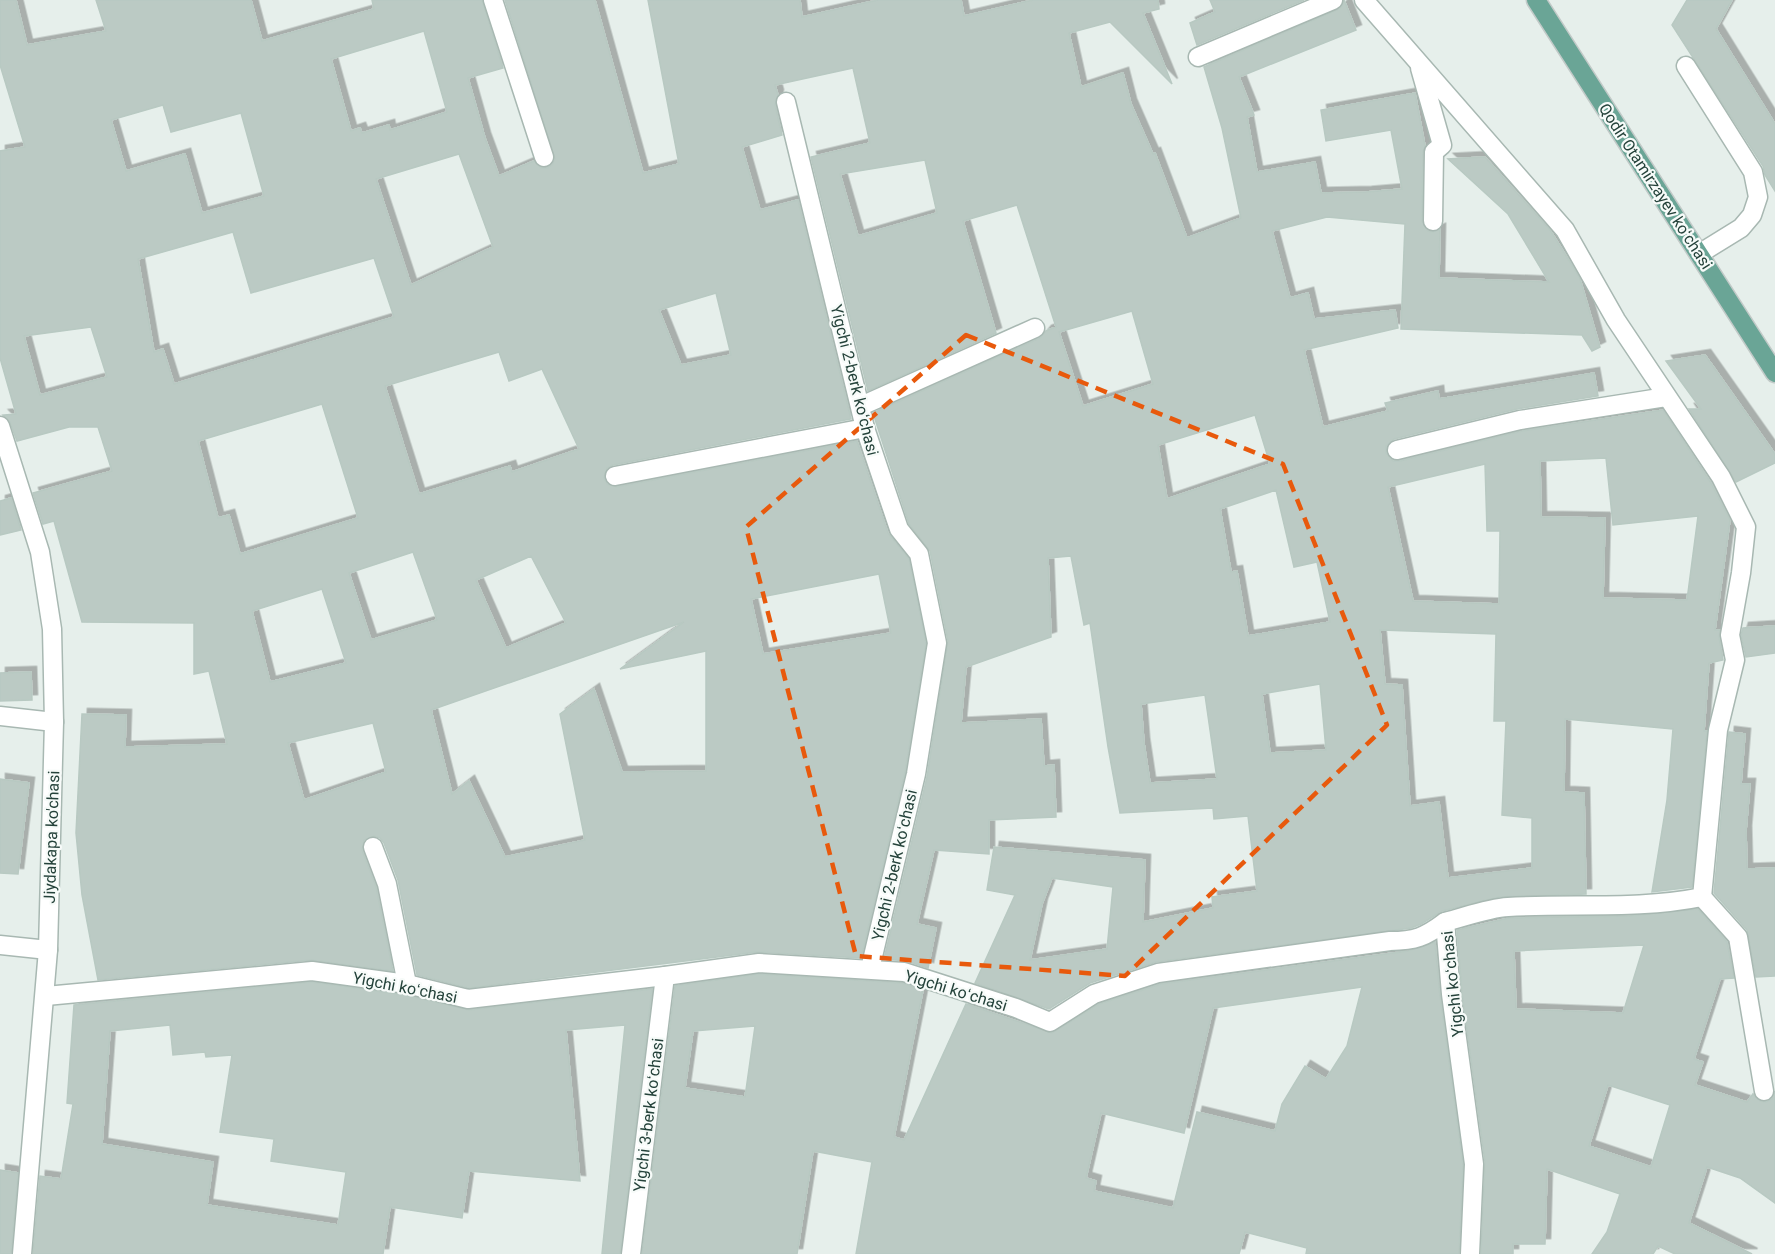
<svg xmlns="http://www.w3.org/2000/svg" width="1775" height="1254" font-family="Roboto,sans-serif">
	<defs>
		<filter id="shadow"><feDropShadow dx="5.5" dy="-5.5" stdDeviation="0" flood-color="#0004"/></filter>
	</defs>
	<rect width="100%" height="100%" fill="#e6efeb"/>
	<g fill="#bbcac4" stroke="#b8c9c2" stroke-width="1.5" fill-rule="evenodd" filter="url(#shadow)">
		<path d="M 0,0 L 16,0 L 27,45 L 106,31 L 96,0 L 251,0 L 262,41 L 374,9 L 372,0 L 482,0 L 503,68 L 468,78 L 485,138 L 499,176 L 534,161 L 541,168 L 547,168 L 552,165 L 555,159 L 505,0 L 595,0 L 643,173 L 679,164 L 648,0 L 800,0 L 802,17 L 878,0 L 961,0 L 964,16 L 1033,0 L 1158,0 L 1159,9 L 1143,13 L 1172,84 L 1110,22 L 1069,33 L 1081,87 L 1123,73 L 1131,104 L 1153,154 L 1155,153 L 1187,238 L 1241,218 L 1222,128 L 1204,67 L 1337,10 L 1342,6 L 1344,0 L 1356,30 L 1239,77 L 1254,115 L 1247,117 L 1257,172 L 1315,162 L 1321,193 L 1366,192 L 1402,189 L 1391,130 L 1326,141 L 1321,110 L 1415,93 L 1425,146 L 1423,152 L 1422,221 L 1428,231 L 1433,232 L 1440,229 L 1439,278 L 1549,282 L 1508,214 L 1448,159 L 1485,157 L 1550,230 L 1575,270 L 1580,279 L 1600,347 L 1592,351 L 1582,335 L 1401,329 L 1405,224 L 1327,217 L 1272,231 L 1290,298 L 1308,293 L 1314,319 L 1395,310 L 1398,328 L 1304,350 L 1323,427 L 1388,411 L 1385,403 L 1438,391 L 1439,399 L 1594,373 L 1598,396 L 1517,409 L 1394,439 L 1386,446 L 1386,453 L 1393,461 L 1400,461 L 1522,431 L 1663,410 L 1711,483 L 1730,520 L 1715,630 L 1720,630 L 1719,637 L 1723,660 L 1709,663 L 1704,731 L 1707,731 L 1692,887 L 1652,892 L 1667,800 L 1673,729 L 1565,719 L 1564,792 L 1584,793 L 1586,894 L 1499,897 L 1442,911 L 1421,924 L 1411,928 L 1156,962 L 1090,983 L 1049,1009 L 975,983 L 1015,895 L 987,890 L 994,847 L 1145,860 L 1143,922 L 1213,908 L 1212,897 L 1257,891 L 1248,816 L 1214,819 L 1213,808 L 1120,813 L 1108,747 L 1090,623 L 1084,625 L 1071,556 L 1048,558 L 1051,637 L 966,667 L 961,723 L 1041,719 L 1044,766 L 1054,765 L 1056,817 L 989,820 L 989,854 L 934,850 L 917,924 L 936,928 L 928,968 L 907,961 L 884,959 L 927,777 L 948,641 L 930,551 L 909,524 L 873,413 L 1040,338 L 1046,331 L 1056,327 L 1017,205 L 963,221 L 996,333 L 868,391 L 811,157 L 870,143 L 853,68 L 775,85 L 778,95 L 775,105 L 782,135 L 742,147 L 760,210 L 798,200 L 851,419 L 613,465 L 607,468 L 604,478 L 607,484 L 617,487 L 857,441 L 888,533 L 909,559 L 926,643 L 905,772 L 861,958 L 757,952 L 469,988 L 417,975 L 398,880 L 384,843 L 380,838 L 374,836 L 364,840 L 362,850 L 376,887 L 393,971 L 311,960 L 98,980 L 82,895 L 76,833 L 82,714 L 126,715 L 125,747 L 227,744 L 209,671 L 194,674 L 194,623 L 82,622 L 54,521 L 43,524 L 33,493 L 112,471 L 98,427 L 69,427 L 17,441 L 10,422 L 3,415 L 16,414 L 0,358 L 0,151 L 25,147 L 0,65 ZM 424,31 L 447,112 L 390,130 L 389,125 L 362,133 L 360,128 L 351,131 L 331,59 ZM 163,105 L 171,132 L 241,113 L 264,196 L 202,213 L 185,154 L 126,171 L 111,120 ZM 459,154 L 493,247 L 411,285 L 376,179 ZM 925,160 L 937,213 L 858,236 L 840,174 ZM 233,232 L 251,293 L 374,258 L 394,317 L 174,384 L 163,349 L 154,352 L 138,259 ZM 716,293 L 731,355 L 681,365 L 659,310 ZM 1132,311 L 1153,384 L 1083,406 L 1059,332 ZM 91,327 L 107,377 L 40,395 L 24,336 ZM 499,352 L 509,381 L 542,369 L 579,449 L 512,472 L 510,466 L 419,494 L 385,386 ZM 322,404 L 358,518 L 240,554 L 229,515 L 218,518 L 198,441 ZM 1255,415 L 1270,464 L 1167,499 L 1158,445 ZM 1606,458 L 1613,525 L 1698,516 L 1687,600 L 1603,598 L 1605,518 L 1541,517 L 1540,461 ZM 1485,464 L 1487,531 L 1500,531 L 1499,604 L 1413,601 L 1388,487 ZM 1276,490 L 1294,567 L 1317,562 L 1330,622 L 1248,636 L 1237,571 L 1231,572 L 1220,509 ZM 413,552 L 437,620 L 371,640 L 349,573 ZM 531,556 L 566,623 L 506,648 L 476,580 ZM 879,574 L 891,633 L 763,654 L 751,599 ZM 322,589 L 346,663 L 270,682 L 252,611 ZM 684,622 L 620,669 L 706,651 L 706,771 L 622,772 L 594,689 L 560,714 L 585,840 L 505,857 L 469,781 L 452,794 L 431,710 ZM 1380,630 L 1496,634 L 1494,721 L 1506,721 L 1502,815 L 1532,818 L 1532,868 L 1448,878 L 1439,802 L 1410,806 L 1402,685 L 1385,684 ZM 1320,684 L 1326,750 L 1270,753 L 1262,694 ZM 1205,695 L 1217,779 L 1150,783 L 1144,743 L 1141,704 ZM 373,723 L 386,772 L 304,800 L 288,743 ZM 1052,878 L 1113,887 L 1107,949 L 1030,960 L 1042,904 Z"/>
		<path d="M 1210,0 L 1304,0 L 1197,45 L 1190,23 L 1215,12 Z"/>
		<path d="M 1687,0 L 1732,0 L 1716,29 L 1775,124 L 1775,191 L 1765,175 L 1763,166 L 1672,25 Z"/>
		<path d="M 1705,355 L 1775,454 L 1775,463 L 1736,482 L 1689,409 L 1701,409 L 1666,361 Z"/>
		<path d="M 11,498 L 21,530 L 0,535 L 0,501 Z"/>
		<path d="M 1775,626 L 1775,653 L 1746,657 L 1741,635 L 1743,628 Z"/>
		<path d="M 31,672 L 32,700 L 0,701 L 0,673 Z"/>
		<path d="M 1729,732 L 1745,734 L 1741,784 L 1750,784 L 1746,831 L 1747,869 L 1775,868 L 1775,976 L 1756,977 L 1747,930 L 1714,893 Z"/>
		<path d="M 0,779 L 29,783 L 18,874 L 0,873 Z"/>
		<path d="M 1698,909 L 1727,942 L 1734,978 L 1720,979 L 1694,1059 L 1703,1062 L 1695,1085 L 1747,1102 L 1753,1094 L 1760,1101 L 1766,1102 L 1772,1099 L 1775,1091 L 1775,1203 L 1740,1178 L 1707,1167 L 1689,1223 L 1752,1254 L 1675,1254 L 1658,1246 L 1653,1254 L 1592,1254 L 1607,1232 L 1620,1194 L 1547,1169 L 1545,1244 L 1513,1244 L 1513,1254 L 1481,1254 L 1485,1162 L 1462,993 L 1457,930 L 1509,918 L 1630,916 ZM 1644,945 L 1623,1013 L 1516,1009 L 1514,951 ZM 1608,1085 L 1670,1105 L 1651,1167 L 1589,1146 Z"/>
		<path d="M 1435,942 L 1440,996 L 1463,1165 L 1459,1254 L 1306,1254 L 1307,1248 L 1245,1232 L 1239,1254 L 856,1254 L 872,1162 L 813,1151 L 797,1254 L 642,1254 L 675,986 L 759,974 L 902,983 L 923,990 L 894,1137 L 904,1140 L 966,1004 L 1052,1033 L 1099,1004 L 1161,984 L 1408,951 ZM 1362,987 L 1347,1046 L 1326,1079 L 1305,1066 L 1282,1104 L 1275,1131 L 1197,1112 L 1173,1208 L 1094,1191 L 1096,1181 L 1086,1178 L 1101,1113 L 1184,1133 L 1213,1008 ZM 755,1026 L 745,1097 L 685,1088 L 693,1031 Z"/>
		<path d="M 312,982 L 405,995 L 469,1010 L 652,989 L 620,1254 L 602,1254 L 625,1025 L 566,1030 L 580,1181 L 469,1171 L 462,1218 L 390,1207 L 383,1254 L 33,1254 L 40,1176 L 61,1179 L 73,1104 L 67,1103 L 74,1005 ZM 170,1025 L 173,1055 L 205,1052 L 206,1057 L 232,1055 L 220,1132 L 274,1139 L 271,1161 L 346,1172 L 338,1225 L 207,1205 L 213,1162 L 102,1144 L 110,1031 Z"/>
		<path d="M 0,1170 L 18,1173 L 11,1254 L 0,1254 Z"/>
	</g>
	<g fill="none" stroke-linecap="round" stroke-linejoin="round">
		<g stroke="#a8b8b2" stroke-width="21">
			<g id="minor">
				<path d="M 493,0 L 544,157"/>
				<path d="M 1364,0 L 1565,230 L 1616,320 L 1721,477 L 1746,527 L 1741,573 L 1730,635 L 1735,660 L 1718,730 L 1702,897 C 1638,910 1573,903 1508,907 C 1488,908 1465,917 1445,922"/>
				<path d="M 1198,57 L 1333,0"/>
				<path d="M 1686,66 L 1753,172 L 1758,197 L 1752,215 L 1741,228 L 1699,254"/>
				<path d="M 1420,68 L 1442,145 L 1434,152 L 1433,221"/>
				<path d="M 786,102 L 865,428 L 899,529 L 919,554 L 937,643 L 916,774 L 870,969"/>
				<path d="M 861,406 L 1035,328"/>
				<path d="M 0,426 L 40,552 L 52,629 L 54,722 L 48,950 L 22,1254"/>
				<path d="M 1397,450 L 1520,420 L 1666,397"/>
				<path d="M 615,476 L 865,428"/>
				<path d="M 0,716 L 54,722"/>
				<path d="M 373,847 L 387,884 L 407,984"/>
				<path d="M 1702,897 L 1738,937 L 1764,1091"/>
				<path d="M 0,945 L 48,950"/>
				<path d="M 46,996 L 312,971 L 407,984 L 468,999 L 665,976 L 759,963 L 904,972 L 1016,1008 L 1050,1022 L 1094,994 L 1158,973 L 1390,941 C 1415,941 1425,937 1445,922 L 1451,994 L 1474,1164 L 1470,1254"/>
				<path d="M 631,1254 L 665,976"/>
			</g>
		</g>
		<g stroke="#c2cac8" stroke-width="21">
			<path id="major" d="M 1536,0 L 1775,373"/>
		</g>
		<use href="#minor" stroke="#fff" stroke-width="18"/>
		<use href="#major" stroke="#6aa596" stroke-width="18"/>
	</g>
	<path fill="none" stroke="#e8590c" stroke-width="4.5" stroke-dasharray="12 8" stroke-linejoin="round" d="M 966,335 L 1283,464 L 1387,725 L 1125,976 L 856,956 L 746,527 Z"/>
	<g text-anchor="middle" stroke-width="4.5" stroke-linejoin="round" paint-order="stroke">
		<g font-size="16" fill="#24423a" stroke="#f7fbf9">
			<text transform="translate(1656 186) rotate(57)" y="6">Qodir Otamirzayev koʻchasi</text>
			<text transform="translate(855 380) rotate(76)" y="6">Yigchi 2-berk koʻchasi</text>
			<text transform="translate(51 837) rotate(-88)" y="6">Jiydakapa ko'chasi</text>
			<text transform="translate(894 865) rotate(-77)" y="6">Yigchi 2-berk koʻchasi</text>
			<text transform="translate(1452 984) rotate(-96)" y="6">Yigchi koʻchasi</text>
			<text transform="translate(405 987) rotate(11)" y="6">Yigchi koʻchasi</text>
			<text transform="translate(956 990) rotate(17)" y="6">Yigchi koʻchasi</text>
			<text transform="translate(648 1115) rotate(-83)" y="6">Yigchi 3-berk koʻchasi</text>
		</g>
	</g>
</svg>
